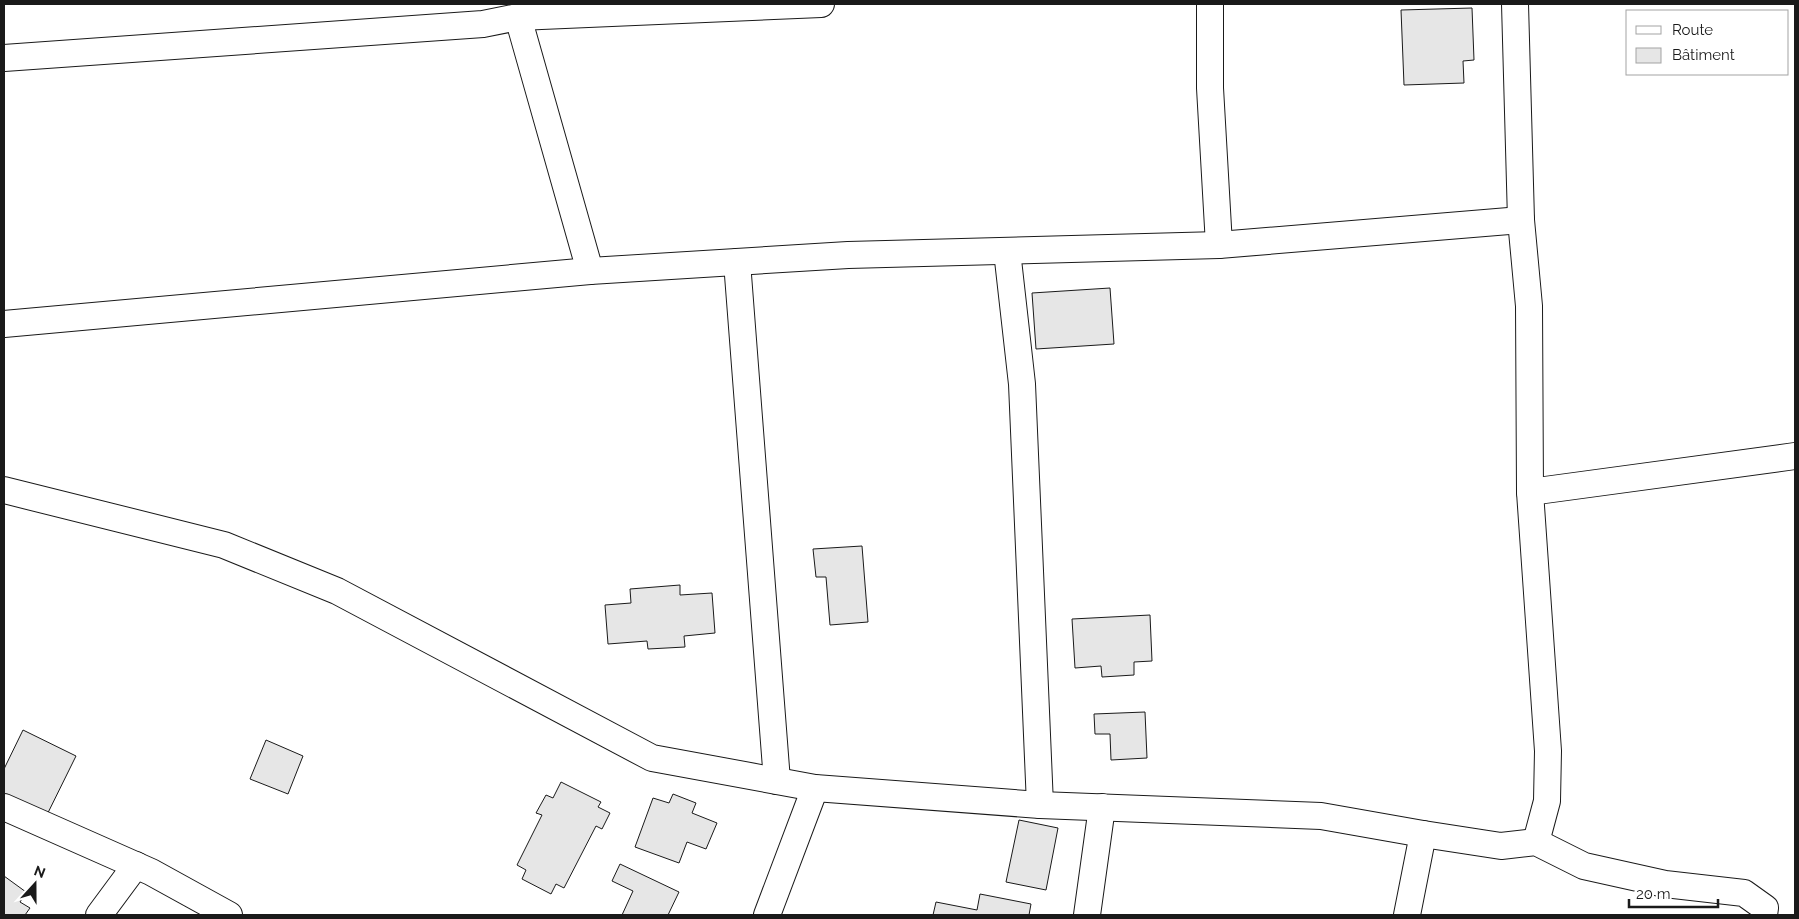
<svg xmlns="http://www.w3.org/2000/svg" width="1799" height="919" font-family="Raleway,sans-serif">
	<rect width="100%" height="100%" fill="#fff"/>
	<g fill="#e6e6e6" stroke="#1a1a1a">
		<path d="M 1472,8 L 1474,60 L 1463,61 L 1464,83 L 1404,85 L 1401,10 Z"/>
		<path d="M 1110,288 L 1114,344 L 1036,349 L 1032,293 Z"/>
		<path d="M 862,546 L 868,622 L 830,625 L 826,577 L 816,577 L 813,549 Z"/>
		<path d="M 680,585 L 680,595 L 712,593 L 715,633 L 684,636 L 685,647 L 648,649 L 647,641 L 608,644 L 605,605 L 631,603 L 630,589 Z"/>
		<path d="M 1150,615 L 1152,661 L 1134,662 L 1134,675 L 1102,677 L 1101,666 L 1075,668 L 1072,619 Z"/>
		<path d="M 1145,712 L 1147,758 L 1111,760 L 1110,734 L 1095,734 L 1094,714 Z"/>
		<path d="M 23,730 L 76,756 L 37,835 L 4,819 L 4,769 Z"/>
		<path d="M 266,740 L 303,756 L 288,794 L 250,779 Z"/>
		<path d="M 561,782 L 601,802 L 598,807 L 610,813 L 602,829 L 596,826 L 564,888 L 556,884 L 551,894 L 522,879 L 526,870 L 517,865 L 542,815 L 536,813 L 546,795 L 553,798 Z"/>
		<path d="M 673,794 L 696,803 L 692,813 L 717,823 L 706,849 L 687,842 L 679,863 L 635,847 L 653,798 L 669,803 Z"/>
		<path d="M 1019,820 L 1058,828 L 1046,890 L 1006,882 Z"/>
		<path d="M 620,864 L 679,892 L 668,915 L 622,915 L 633,891 L 612,881 Z"/>
		<path d="M 4,876 L 26,892 L 20,902 L 30,908 L 25,915 L 4,915 Z"/>
		<path d="M 980,894 L 1031,904 L 1029,915 L 933,915 L 936,902 L 977,910 Z"/>
	</g>
	<g fill="none" stroke-linecap="round" stroke-linejoin="round">
		<g stroke="#1a1a1a" stroke-width="28">
			<g id="street">
				<path d="M 1210,4 L 1210,88 L 1219,245"/>
				<path d="M 1515,4 L 1521,220 L 1529,306 L 1530,492 L 1548,751 L 1547,801 L 1536,842"/>
				<path d="M 518,17 L 590,271"/>
				<path d="M 4,58 L 483,24 L 518,17 L 821,4"/>
				<path d="M 1007,251 L 1022,384 L 1040,805"/>
				<path d="M 737,262 L 777,781"/>
				<path d="M 4,324 L 590,271 L 848,255 L 1219,245 L 1521,220"/>
				<path d="M 4,490 L 224,545 L 337,591 L 652,758 L 815,788 L 1040,805 L 1321,816 L 1423,834 L 1501,846 L 1536,842 L 1584,866 L 1665,884 L 1744,893 L 1765,908 L 1764,915"/>
				<path d="M 1530,492 L 1795,456"/>
				<path d="M 4,807 L 151,872 L 229,915"/>
				<path d="M 99,915 L 136,865"/>
				<path d="M 767,915 L 815,788"/>
				<path d="M 1087,915 L 1102,807"/>
				<path d="M 1407,915 L 1423,834"/>
			</g>
		</g>
		<use href="#street" stroke="#fff" stroke-width="26"/>
	</g>
	<rect width="1799" height="919" fill="none" stroke="#1a1a1a" stroke-width="10"/>
	<rect x="1626" y="10" width="162" height="65" fill="#ffffff" stroke="#a3a3a3"/>
	<rect x="1636" y="26" width="25" height="8" fill="#ffffff" stroke="#a3a3a3"/>
	<text x="1672" y="35" font-size="15" fill="#1a1a1a">Route</text>
	<rect x="1636" y="48" width="25" height="15" fill="#e6e6e6" stroke="#a3a3a3"/>
	<text x="1672" y="60" font-size="15" fill="#1a1a1a">Bâtiment</text>
	<g transform="translate(35 884) rotate(21)" stroke="#ffffff" stroke-width="4" paint-order="stroke">
	<path d="M0-4L9 19L0 12L-9 19Z" fill="#1a1a1a"/>
	<text y="-8" font-size="14" font-weight="bold" text-anchor="middle" fill="#1a1a1a">N</text>
	</g>
	<path d="M1629 899v8h89v-8" fill="none" stroke="#1a1a1a" stroke-width="2.5"/>
	<text x="1636" y="899" font-size="15" fill="#1a1a1a" stroke="#ffffff" stroke-width="4" paint-order="stroke">20 m</text>
</svg>
